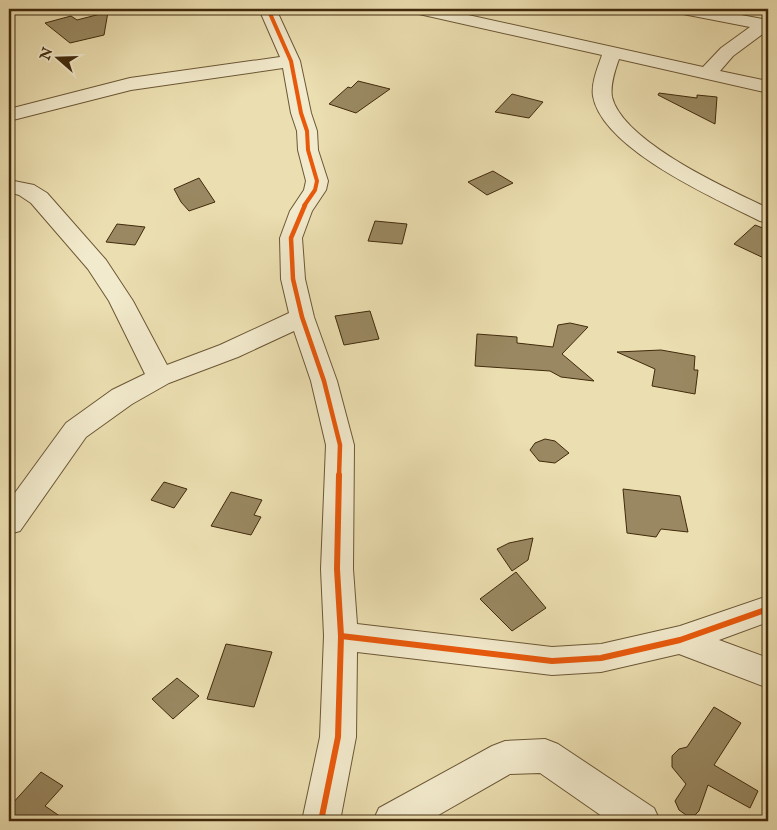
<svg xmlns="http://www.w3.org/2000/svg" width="777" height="830" font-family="'IM FELL English',serif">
	<rect width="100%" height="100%" fill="#ebdeb0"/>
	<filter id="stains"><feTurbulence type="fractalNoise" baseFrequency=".004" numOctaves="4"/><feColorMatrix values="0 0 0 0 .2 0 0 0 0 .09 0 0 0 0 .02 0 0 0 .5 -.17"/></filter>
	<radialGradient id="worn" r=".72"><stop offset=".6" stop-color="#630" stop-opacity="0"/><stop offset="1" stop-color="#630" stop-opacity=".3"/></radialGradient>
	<g fill="#998861" stroke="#412a0c">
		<path d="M 108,12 L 104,35 L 70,43 L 45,23 L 71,16 L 77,20 Z"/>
		<path d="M 358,81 L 390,89 L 356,113 L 329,104 L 348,87 L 351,88 Z"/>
		<path d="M 659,93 L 697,98 L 697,95 L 717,97 L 715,124 L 658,95 Z"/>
		<path d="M 512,94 L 543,102 L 529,118 L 495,112 Z"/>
		<path d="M 493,171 L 513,183 L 487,195 L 468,182 Z"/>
		<path d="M 199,178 L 215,202 L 189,211 L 181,202 L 174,189 Z"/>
		<path d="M 375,221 L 407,224 L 402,244 L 368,241 Z"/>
		<path d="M 117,224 L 145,227 L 135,245 L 106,242 Z"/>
		<path d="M 755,225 L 768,230 L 768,260 L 734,244 Z"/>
		<path d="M 370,311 L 379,339 L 344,345 L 335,316 Z"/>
		<path d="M 570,323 L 588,327 L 562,354 L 594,381 L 561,377 L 550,371 L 475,366 L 477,334 L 517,337 L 517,343 L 553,347 L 558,325 Z"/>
		<path d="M 661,350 L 695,356 L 694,370 L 698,370 L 695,394 L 652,386 L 655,369 L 617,352 Z"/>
		<path d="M 545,439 L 555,441 L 569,453 L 555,463 L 539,461 L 530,450 L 535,443 Z"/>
		<path d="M 164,482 L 187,489 L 174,508 L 151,500 Z"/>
		<path d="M 623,489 L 680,496 L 688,532 L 661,529 L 656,537 L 627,533 Z"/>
		<path d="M 231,492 L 262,500 L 254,515 L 261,517 L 251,535 L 211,526 Z"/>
		<path d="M 533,538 L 528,560 L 512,571 L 497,549 L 509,543 Z"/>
		<path d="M 516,572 L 546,608 L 512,631 L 480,599 Z"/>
		<path d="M 226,644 L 272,652 L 254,707 L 207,699 Z"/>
		<path d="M 177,678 L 199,696 L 173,719 L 152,699 Z"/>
		<path d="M 714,707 L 741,723 L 714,765 L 758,791 L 750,808 L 708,785 L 699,811 L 695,815 L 686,815 L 679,810 L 675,801 L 686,784 L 672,767 L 672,756 L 679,749 L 687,747 Z"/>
		<path d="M 41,772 L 63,786 L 45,806 L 67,821 L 10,821 L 11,805 Z"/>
	</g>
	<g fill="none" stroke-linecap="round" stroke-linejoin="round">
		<g stroke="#6c5735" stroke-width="2">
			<g id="street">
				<path d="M 259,9 L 276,9 L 300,61 L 311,113 L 317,131 L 318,150 L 328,181 L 326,190 L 312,211 L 302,238 L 305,279 L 314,317 L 337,381 L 354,445 L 353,569 L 357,624 L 552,647 L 601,644 L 680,626 L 768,596 L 768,622 L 719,640 L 768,658 L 768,688 L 679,654 L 601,672 L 552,675 L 357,652 L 356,737 L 340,821 L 302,821 L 320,737 L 324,636 L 321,569 L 326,445 L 311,381 L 294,331 L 238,357 L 169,383 L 132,404 L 86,437 L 20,531 L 9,534 L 9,501 L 66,423 L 112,390 L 145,374 L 109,301 L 88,269 L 31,203 L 19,195 L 9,192 L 9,180 L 34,185 L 47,193 L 106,260 L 133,301 L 167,365 L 220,345 L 289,313 L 281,279 L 280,238 L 290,211 L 304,190 L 306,181 L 298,150 L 297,131 L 291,113 L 283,68 L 131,90 L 9,121 L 9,109 L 130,78 L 280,57 Z"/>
				<path d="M 410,9 L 441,9 L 703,67 L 721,48 L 750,27 L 683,14 L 677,13 L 675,9 L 709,9 L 768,20 L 768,30 L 733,56 L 720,71 L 768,81 L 768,93 L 619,59 C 615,70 610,85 612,97 C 623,142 728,189 768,208 L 768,223 L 760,221 C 716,199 602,149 593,96 C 591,83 598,67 602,55 L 419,14 L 413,13 Z"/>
				<path d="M 545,739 L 558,744 L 654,808 L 660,821 L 609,821 L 540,773 L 510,774 L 428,821 L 373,821 L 379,808 L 492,746 L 505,741 Z"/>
			</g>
		</g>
		<use href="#street" fill="#f2eacc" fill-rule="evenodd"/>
		<g stroke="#f2eacc" stroke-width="6">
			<path id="cycleway-far2" d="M 268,9 L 291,61 L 301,113 L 307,131 L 308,150 L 317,181 L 315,190 L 304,206"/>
		</g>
		<g stroke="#f2eacc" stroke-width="8">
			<path id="cycleway-far1" d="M 305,205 L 291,238 L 293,279 L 302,317 L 324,381 L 340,445 L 339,476"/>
		</g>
		<g stroke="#f2eacc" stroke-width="9">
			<g id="cycleway">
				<path d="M 341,636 L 552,661 L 601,658 L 680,640 L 768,609"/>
				<path d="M 321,821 L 338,737 L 341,636 L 337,569 L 339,475"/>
			</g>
		</g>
		<use href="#cycleway-far2" stroke="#e8590c" stroke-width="4"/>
		<use href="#cycleway-far1" stroke="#e8590c" stroke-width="4.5"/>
		<use href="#cycleway" stroke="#e8590c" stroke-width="6"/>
	</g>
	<rect width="777" height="830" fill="none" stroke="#ebdeb0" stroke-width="30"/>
	<rect x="10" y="10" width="757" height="810" fill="none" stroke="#412a0c" stroke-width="2.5"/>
	<rect x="15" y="15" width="747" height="800" fill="none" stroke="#412a0c"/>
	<g transform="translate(58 58) rotate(290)" stroke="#f2eacc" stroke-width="4" paint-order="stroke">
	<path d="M0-4L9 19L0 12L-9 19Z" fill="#412a0c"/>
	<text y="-8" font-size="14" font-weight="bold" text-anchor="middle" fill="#412a0c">N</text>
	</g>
	<rect width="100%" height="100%" filter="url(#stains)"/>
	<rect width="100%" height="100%" fill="url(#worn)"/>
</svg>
